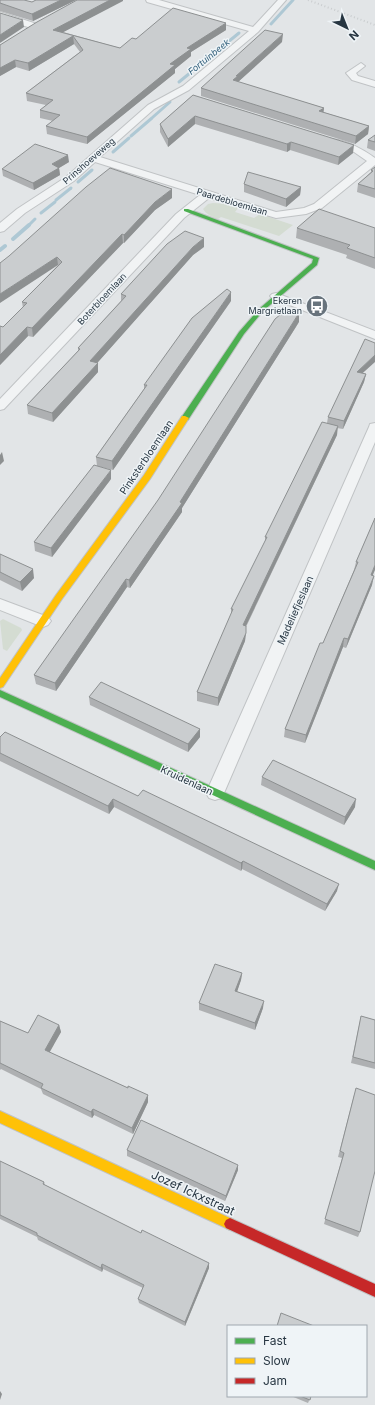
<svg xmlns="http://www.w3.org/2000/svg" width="375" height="1405" font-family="Inter,sans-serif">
	<rect width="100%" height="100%" fill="#e2e5e7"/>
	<g fill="#d4dcd2">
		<path d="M 213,203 L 229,204 L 239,207 L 235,212 L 254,218 L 260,214 L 293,225 L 279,236 L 221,217 L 218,219 C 212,217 206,214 203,209 L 208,204 Z"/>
		<path d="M 3,619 L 21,628 L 22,630 L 7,651 L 3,649 L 0,621 Z"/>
	</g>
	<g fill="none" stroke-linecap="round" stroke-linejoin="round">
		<g stroke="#aec8d4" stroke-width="3">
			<path d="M 271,24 L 293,0"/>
			<path d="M 179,82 L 239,33"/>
			<path d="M 153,117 L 170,102"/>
			<path d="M 131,136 L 152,118"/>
			<path d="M 113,152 L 129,138"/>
			<path d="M 78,182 L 92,170"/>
			<path d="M 56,200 L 71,188"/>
			<path d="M 41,213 L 55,202"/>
			<path d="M 28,226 L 35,219"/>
		</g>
		<g stroke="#aec8d4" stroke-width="4">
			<path d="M 13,239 L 29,225"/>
			<path d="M 0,250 L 5,246"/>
		</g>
		<g stroke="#c0c3c5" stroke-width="2">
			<g id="street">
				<path d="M 146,0 L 159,0 L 253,27 L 278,0 L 286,0 L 258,32 L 189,90 L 154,109 L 100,157 L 276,212 L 304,208 L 314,204 L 367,161 L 354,152 L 330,144 L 328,142 L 330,140 C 342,137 365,151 375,158 L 375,165 L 322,208 L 306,214 L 276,218 L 209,198 L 184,218 L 4,409 L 0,410 L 0,399 L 176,214 L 200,195 L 95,162 L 74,181 L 25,213 L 4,231 L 0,232 L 0,223 L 17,209 L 66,177 L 148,105 L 183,86 L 249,31 L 147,2 Z"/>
				<path d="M 0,12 L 37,24 L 38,26 L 34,29 L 0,18 Z"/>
				<path d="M 361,63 L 365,66 L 356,73 L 358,76 L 375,81 L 375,87 L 352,80 L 346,73 Z"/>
				<path d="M 276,293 L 375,331 L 375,339 L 272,298 L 270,296 L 272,294 Z"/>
				<path d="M 375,423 L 375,442 L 224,793 L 221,798 L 215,800 L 209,798 L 206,793 L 369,427 L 370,424 Z"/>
				<path d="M 0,599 L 48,617 L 51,621 L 48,625 L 43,627 L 0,610 Z"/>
			</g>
		</g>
		<g stroke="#c0c3c5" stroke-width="2">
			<g id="fast">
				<path d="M 184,209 L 188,209 L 319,258 L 317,265 L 263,311 L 244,334 L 188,420 L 185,420 L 181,418 L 239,332 L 259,309 L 312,263 L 313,259 L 184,211 Z"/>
				<path d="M 0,690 L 375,861 L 375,870 L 0,697 Z"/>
			</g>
		</g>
		<g stroke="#c0c3c5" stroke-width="2">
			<g id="slow">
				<path d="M 182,416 L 185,416 L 189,418 L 150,479 L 62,599 L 3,687 L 0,688 L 0,678 L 56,595 L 144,475 Z"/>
				<path d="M 0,1111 L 234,1220 L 236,1224 L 234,1228 L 230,1230 L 226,1228 L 0,1123 Z"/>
			</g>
		</g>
		<g stroke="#c0c3c5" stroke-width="2">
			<path id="jam" d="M 230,1218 L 375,1284 L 375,1297 L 226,1228 L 224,1224 L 226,1220 Z"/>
		</g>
		<use href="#street" fill="#f1f3f4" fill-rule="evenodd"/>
		<use href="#fast" fill="#4caf50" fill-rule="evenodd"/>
		<use href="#slow" fill="#ffc107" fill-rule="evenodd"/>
		<use href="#jam" fill="#c62828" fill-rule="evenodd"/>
		<path stroke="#cacdcf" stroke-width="2" stroke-dasharray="1 2.5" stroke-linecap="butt" d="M 308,0 L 375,25"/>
	</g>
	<g fill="#aeb0b2">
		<path d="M 0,0 L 32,2 L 36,0 L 76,0 L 33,21 L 0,11 Z"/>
		<path d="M 77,0 L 123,0 L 63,32 L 120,48 L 136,39 L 226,30 L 191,52 L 191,56 L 175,69 L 175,73 L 87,144 L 47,134 L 46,126 L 53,121 L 40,118 L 40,110 L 46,105 L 27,101 L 26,93 L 80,52 L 74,44 L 29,71 L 16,67 L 0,76 L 0,45 Z"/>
		<path d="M 282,42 L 238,82 L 324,108 L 323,112 L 369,126 L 368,134 L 355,144 L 201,96 L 201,88 Z"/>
		<path d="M 193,95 L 353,153 L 338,165 L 290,150 L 287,152 L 195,124 L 168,147 L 160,132 L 160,124 Z"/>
		<path d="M 375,135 L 375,151 L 367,148 L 368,140 Z"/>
		<path d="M 69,162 L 59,168 L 60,175 L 34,190 L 3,176 L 2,169 Z"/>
		<path d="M 375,167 L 375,198 L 357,192 L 358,184 L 371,172 L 371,170 Z"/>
		<path d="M 244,184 L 301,187 L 300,195 L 286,207 L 244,192 Z"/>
		<path d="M 172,198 L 155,210 L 124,243 L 123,243 L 33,337 L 28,336 L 0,365 L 3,327 L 23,308 L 22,302 L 58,265 L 0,263 Z"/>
		<path d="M 297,228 L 375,228 L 375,269 L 346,258 L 347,255 L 296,238 Z"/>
		<path d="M 204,247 L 193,255 L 97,363 L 98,363 L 98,372 L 53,422 L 28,414 L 27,405 L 78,351 L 78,348 L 121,301 L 121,294 Z"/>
		<path d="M 231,301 L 113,470 L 97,466 L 96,457 L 144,389 L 144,385 Z"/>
		<path d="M 299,322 L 182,508 L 182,512 L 130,588 L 127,587 L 56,691 L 36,684 L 34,675 Z"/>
		<path d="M 363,373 L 366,374 L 364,382 L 343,429 L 337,428 L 337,435 L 246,627 L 245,641 L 218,706 L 197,701 L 197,692 L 231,615 L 231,609 L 265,543 L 265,537 L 327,423 L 328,417 Z"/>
		<path d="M 111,479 L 52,557 L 35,551 L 34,542 Z"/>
		<path d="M 375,518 L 372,585 L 346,648 L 343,647 L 305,743 L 284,737 L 285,729 L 323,643 L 354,570 L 356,562 Z"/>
		<path d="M 0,554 L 34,578 L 22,591 L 0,580 Z"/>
		<path d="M 89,697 L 200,729 L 200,737 L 188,752 L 90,705 Z"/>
		<path d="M 0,737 L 337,891 L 325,911 L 242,869 L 241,871 L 114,807 L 109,814 L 0,761 Z"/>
		<path d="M 262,777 L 355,807 L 344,825 L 261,785 Z"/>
		<path d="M 242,973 L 241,980 L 237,991 L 263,1008 L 255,1030 L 199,1010 L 199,1003 Z"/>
		<path d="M 361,1016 L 375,1020 L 375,1069 L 351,1063 Z"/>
		<path d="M 0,1021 L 28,1033 L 59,1025 L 61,1032 L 49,1052 L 128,1088 L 148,1095 L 148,1102 L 133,1134 L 94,1115 L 92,1118 L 43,1094 L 41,1089 L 1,1069 L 0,1070 Z"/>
		<path d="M 354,1095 L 360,1232 L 358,1237 L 324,1224 L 342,1158 L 338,1157 Z"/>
		<path d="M 127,1150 L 238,1170 L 225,1201 L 127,1156 Z"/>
		<path d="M 0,1161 L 44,1182 L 45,1185 L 209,1268 L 185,1326 L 139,1303 L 138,1299 L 143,1288 L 103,1269 L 102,1272 L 38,1240 L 37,1237 L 0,1219 Z"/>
		<path d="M 291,1396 L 311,1396 L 308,1403 Z"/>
	</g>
	<g fill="#8d9091">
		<path d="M 61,0 L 76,0 L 33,21 L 32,14 Z"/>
		<path d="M 110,0 L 123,0 L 123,1 L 54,37 L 53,30 Z"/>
		<path d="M 23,20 L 24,27 L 0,43 L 0,35 Z"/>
		<path d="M 226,23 L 226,30 L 191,52 L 191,56 L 175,69 L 175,73 L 87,144 L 87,137 L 187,48 Z"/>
		<path d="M 283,34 L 282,42 L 238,82 L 233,80 L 236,76 Z"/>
		<path d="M 73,36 L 74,44 L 29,71 L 28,63 Z"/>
		<path d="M 15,60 L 16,67 L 0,76 L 0,68 Z"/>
		<path d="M 324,108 L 323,116 L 319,111 Z"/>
		<path d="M 195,116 L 195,124 L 168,147 L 168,139 Z"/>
		<path d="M 369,126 L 368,134 L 355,144 L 356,136 Z"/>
		<path d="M 291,142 L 290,150 L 287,152 L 287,144 Z"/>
		<path d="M 354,145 L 353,153 L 338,165 L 339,157 Z"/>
		<path d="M 68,155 L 69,162 L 59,168 L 60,175 L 34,190 L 33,183 L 52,164 Z"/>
		<path d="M 301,187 L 300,195 L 286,207 L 286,199 Z"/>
		<path d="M 172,189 L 172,198 L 155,210 L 124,243 L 124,235 L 155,202 Z"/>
		<path d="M 122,234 L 123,243 L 33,337 L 32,328 Z"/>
		<path d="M 204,238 L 204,247 L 193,255 L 91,370 L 90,361 L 193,247 Z"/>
		<path d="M 57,257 L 58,265 L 0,303 L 0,294 Z"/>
		<path d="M 231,292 L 231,301 L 113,470 L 112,461 Z"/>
		<path d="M 299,313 L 299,322 L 182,508 L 182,512 L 130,588 L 129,580 L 180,502 Z"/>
		<path d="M 27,327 L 28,336 L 0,365 L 0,355 Z"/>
		<path d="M 375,355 L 375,362 L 355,380 L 357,372 Z"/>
		<path d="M 98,363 L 98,372 L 53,422 L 52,413 Z"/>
		<path d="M 366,374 L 364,382 L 343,429 L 344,421 Z"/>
		<path d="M 338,426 L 337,435 L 242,634 L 243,625 Z"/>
		<path d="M 2,452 L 4,461 L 0,465 L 0,455 Z"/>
		<path d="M 111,470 L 111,479 L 52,557 L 51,548 Z"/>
		<path d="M 375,565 L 375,570 L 369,584 L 371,575 Z"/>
		<path d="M 33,569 L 34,578 L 22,591 L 20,582 Z"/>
		<path d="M 374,576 L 372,585 L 346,648 L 348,639 Z"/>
		<path d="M 126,579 L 127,587 L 56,691 L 55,683 Z"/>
		<path d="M 246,633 L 245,641 L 218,706 L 218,698 Z"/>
		<path d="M 344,638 L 343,647 L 305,743 L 306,735 Z"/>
		<path d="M 200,729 L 200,737 L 188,752 L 188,744 Z"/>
		<path d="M 113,799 L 114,807 L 109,814 L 108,806 Z"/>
		<path d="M 356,799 L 355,807 L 344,825 L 345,817 Z"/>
		<path d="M 243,861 L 242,869 L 241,871 L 241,863 Z"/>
		<path d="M 339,884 L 337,891 L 325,911 L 327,904 Z"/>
		<path d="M 242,973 L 241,980 L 235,998 L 235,991 Z"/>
		<path d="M 264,1001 L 263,1008 L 255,1030 L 255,1023 Z"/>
		<path d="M 59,1025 L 61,1032 L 47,1057 L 45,1050 Z"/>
		<path d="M 148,1095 L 148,1102 L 133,1134 L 132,1128 Z"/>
		<path d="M 93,1109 L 94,1115 L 92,1118 L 91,1112 Z"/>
		<path d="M 238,1165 L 238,1170 L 225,1201 L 226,1196 Z"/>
		<path d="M 209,1263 L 209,1268 L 185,1326 L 185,1322 Z"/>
		<path d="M 102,1264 L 103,1269 L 102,1272 L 101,1268 Z"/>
		<path d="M 0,1391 L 2,1394 L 0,1400 Z"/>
	</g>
	<g fill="#cacdcf" stroke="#8d9091">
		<path d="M 0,0 L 24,0 L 32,2 L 36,0 L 61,0 L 32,14 L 0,3 Z"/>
		<path d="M 77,0 L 110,0 L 53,30 L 120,48 L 132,38 L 136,39 L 173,8 L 226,23 L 187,48 L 191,49 L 170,64 L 175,65 L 87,137 L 46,126 L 60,115 L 40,110 L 53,100 L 26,93 L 83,50 L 73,36 L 28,63 L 15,60 L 0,68 L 0,45 L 37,22 Z"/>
		<path d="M 0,13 L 23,20 L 0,35 Z"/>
		<path d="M 265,30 L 283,34 L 236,76 L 238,76 L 233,80 L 324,108 L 319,111 L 369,126 L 356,136 L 201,88 Z"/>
		<path d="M 193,95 L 354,145 L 339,157 L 291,142 L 287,144 L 195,116 L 168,139 L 160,124 Z"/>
		<path d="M 375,135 L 375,142 L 368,140 Z"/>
		<path d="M 35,144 L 68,155 L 52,164 L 59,168 L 33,183 L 2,169 Z"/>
		<path d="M 375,167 L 375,189 L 358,184 L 373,171 L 371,170 Z"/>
		<path d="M 110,168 L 172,189 L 155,202 L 124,235 L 122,234 L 32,328 L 27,327 L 0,355 L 0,326 L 3,327 L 27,303 L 22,302 L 62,262 L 57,257 L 0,294 L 0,263 L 9,256 L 86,187 Z"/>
		<path d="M 248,172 L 301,187 L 286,199 L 244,184 Z"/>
		<path d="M 319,209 L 375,228 L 375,258 L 347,248 L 350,245 L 297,228 Z"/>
		<path d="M 185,231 L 204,238 L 193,247 L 90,361 L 98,363 L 52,413 L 27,405 L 80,349 L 78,348 L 126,296 L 121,294 L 167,244 Z"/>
		<path d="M 227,289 L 231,292 L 112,461 L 96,457 L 147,385 L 144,385 L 192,318 Z"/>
		<path d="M 287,309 L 299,313 L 180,502 L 182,503 L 129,580 L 126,579 L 55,683 L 34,675 L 158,500 L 275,319 Z"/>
		<path d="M 365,339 L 375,343 L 375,355 L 357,372 L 366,374 L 344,421 L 328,417 Z"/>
		<path d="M 322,422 L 338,426 L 243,625 L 246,626 L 246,633 L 218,698 L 197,692 L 233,609 L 231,609 L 267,537 L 265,537 Z"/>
		<path d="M 94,465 L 111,470 L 51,548 L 34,542 Z"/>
		<path d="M 375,518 L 375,565 L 371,575 L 374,576 L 348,639 L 344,638 L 306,735 L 285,729 L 320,643 L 323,643 L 358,562 L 356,562 Z"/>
		<path d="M 0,554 L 33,569 L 20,582 L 0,572 Z"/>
		<path d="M 101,682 L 200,729 L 188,744 L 89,697 Z"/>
		<path d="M 5,732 L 138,796 L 143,790 L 339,884 L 327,904 L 243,861 L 241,863 L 113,799 L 108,806 L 0,753 L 0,737 Z"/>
		<path d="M 273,760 L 356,799 L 345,817 L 262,777 Z"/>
		<path d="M 215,964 L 242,973 L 235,991 L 264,1001 L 255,1023 L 199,1003 Z"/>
		<path d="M 38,1015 L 59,1025 L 45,1050 L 128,1088 L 128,1086 L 148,1095 L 132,1128 L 93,1109 L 91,1112 L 41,1088 L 43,1084 L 0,1063 L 0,1021 L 28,1033 Z"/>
		<path d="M 361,1016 L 375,1020 L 375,1063 L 353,1057 Z"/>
		<path d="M 356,1088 L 375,1095 L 375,1171 L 360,1232 L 325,1219 L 344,1153 L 340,1151 Z"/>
		<path d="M 141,1120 L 238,1165 L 226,1196 L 127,1150 Z"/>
		<path d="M 0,1161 L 44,1182 L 43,1184 L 141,1233 L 142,1230 L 209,1263 L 185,1322 L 138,1299 L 144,1285 L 102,1264 L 101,1268 L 37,1235 L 37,1233 L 0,1215 Z"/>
		<path d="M 281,1313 L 314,1326 L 277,1326 Z"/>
		<path d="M 300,1396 L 311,1396 L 310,1400 Z"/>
	</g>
	<defs>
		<g id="bus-disc" transform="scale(1.15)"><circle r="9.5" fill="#68737c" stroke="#eff4f7"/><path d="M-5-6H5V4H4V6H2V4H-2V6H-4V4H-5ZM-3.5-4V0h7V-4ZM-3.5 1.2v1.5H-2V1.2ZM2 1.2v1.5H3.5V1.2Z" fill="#fff"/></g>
	</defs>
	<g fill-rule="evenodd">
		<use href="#bus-disc" x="317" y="306"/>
	</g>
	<g text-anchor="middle" stroke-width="3" stroke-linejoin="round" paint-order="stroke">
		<g font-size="9" font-style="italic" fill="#2e5d79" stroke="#eff4f7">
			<text transform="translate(209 57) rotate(-39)" y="3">Fortuinbeek</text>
		</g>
		<g font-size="9" fill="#273642" stroke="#eff4f7">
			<text transform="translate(89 161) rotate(-41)" y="3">Prinshoeveweg</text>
			<text transform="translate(232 202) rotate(17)" y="3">Paardebloemlaan</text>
			<text transform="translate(102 299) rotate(-47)" y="3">Boterbloemlaan</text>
		</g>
		<g font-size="9" fill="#273642" stroke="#eff4f7" text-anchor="end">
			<text x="302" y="304">Ekeren<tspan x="302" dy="10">Margrietlaan</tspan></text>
		</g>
		<g font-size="10" fill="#273642" stroke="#eff4f7">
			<text transform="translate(146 457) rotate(-56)" y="4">Pinksterbloemlaan</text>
			<text transform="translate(295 610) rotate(-66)" y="4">Madeliefjeslaan</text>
			<text transform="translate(187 780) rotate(25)" y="4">Kruidenlaan</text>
		</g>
		<g font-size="12" fill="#273642" stroke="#eff4f7">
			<text transform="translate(193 1193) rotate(25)" y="4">Jozef Ickxstraat</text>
		</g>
	</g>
	<rect x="227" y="1325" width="140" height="72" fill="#eff4f7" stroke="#9fa8af"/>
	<rect x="235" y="1338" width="20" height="6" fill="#4caf50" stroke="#9fa8af"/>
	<text x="263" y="1345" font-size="12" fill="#273642">Fast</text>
	<rect x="235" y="1358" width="20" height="6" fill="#ffc107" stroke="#9fa8af"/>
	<text x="263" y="1365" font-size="12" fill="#273642">Slow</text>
	<rect x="235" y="1378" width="20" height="6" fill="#c62828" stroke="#9fa8af"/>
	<text x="263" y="1385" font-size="12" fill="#273642">Jam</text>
	<g transform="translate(347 28) rotate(137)" stroke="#eff4f7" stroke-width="3" paint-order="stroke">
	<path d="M0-3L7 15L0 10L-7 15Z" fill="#273642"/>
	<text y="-6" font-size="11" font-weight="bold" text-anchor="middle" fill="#273642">N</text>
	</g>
</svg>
